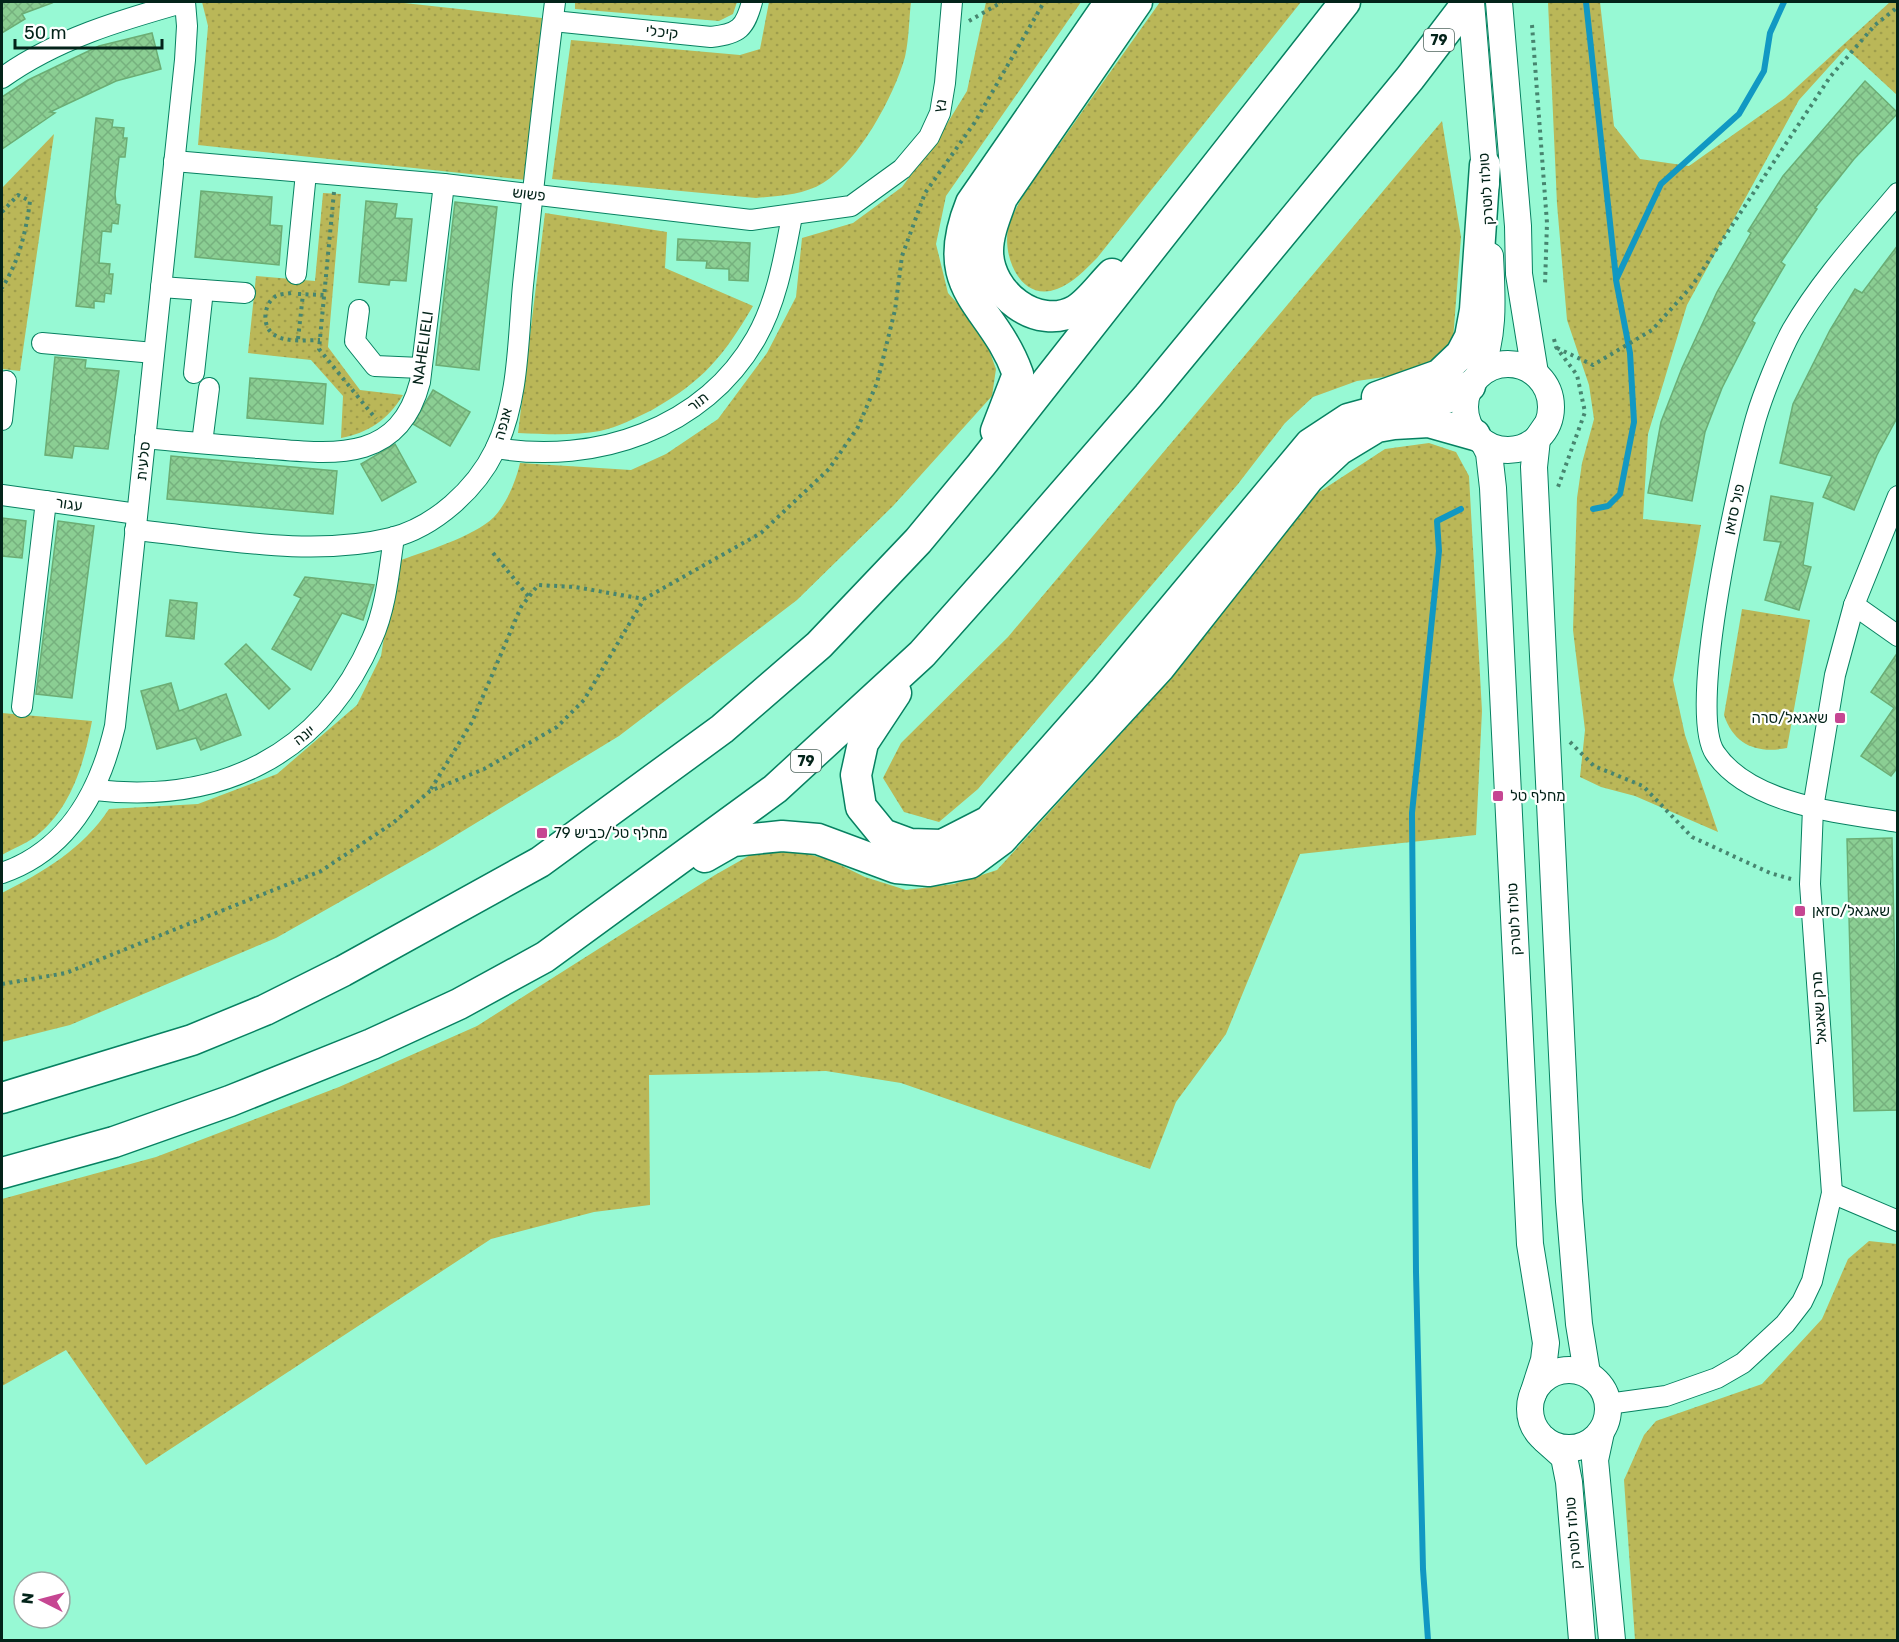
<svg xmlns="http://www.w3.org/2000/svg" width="1899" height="1642" font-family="Rubik,Heebo,sans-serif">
	<defs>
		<pattern id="green-dots" width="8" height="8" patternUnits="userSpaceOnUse" patternTransform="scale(1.5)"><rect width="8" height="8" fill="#bab758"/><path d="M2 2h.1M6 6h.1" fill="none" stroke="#9e9d4c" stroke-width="1.8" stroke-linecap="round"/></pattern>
		<pattern id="building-cross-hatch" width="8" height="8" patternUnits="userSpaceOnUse" patternTransform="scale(1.5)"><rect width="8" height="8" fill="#8bce93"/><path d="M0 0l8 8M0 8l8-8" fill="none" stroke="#76b17e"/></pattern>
	</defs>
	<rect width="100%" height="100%" fill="#97f9d4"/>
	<g fill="url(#green-dots)">
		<path d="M 202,2 L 395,2 L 542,18 L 526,180 L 198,145 L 208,26 Z"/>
		<path d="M 575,2 L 737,2 L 733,14 L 719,21 L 575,9 Z"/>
		<path d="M 769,2 L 911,2 C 909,19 909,39 905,57 C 894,96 859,161 823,183 C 804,195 778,196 756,198 L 552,179 L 571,40 L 740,55 L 760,49 Z"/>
		<path d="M 986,2 L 1081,2 L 946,196 L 936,244 L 948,293 L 982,331 L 996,369 L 992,396 L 893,506 L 797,600 L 619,736 L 435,848 L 276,938 L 70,1025 L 2,1042 L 2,893 C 43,872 83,849 109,809 L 198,804 L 277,774 L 357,705 L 381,656 L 396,562 C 422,552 474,537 494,517 C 507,503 516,481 520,463 L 631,470 L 666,454 L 718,419 L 767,353 L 796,297 L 802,238 L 853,223 L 902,187 L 937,140 L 967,91 Z"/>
		<path d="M 1160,2 L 1301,2 L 1097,258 C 1085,270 1073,283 1057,289 C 1018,304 998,248 1011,219 C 1023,191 1045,164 1063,139 C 1095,93 1128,47 1160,2 Z"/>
		<path d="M 1548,2 L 1600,2 L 1614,126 L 1640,159 L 1689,166 L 1785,98 L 1890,2 L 1897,2 L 1897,95 L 1846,48 L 1799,100 L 1687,305 L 1648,434 L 1643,519 L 1701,525 L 1673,680 L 1685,735 L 1718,832 L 1635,796 L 1601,787 L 1580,777 L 1585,730 L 1573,630 L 1577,498 L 1582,463 L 1594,419 L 1589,385 L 1567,320 L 1557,204 Z"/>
		<path d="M 1442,121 L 1461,237 L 1453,340 L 1437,364 L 1411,373 L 1357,381 L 1313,397 L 1285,423 L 1238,484 L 978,789 L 939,822 L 904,812 L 883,778 L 901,743 L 1008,637 Z"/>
		<path d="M 54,134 L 20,371 L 2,369 L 2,188 Z"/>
		<path d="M 323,193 L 341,194 L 328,347 L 360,390 L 403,395 C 388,420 368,433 341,438 L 343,396 L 311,360 L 248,353 L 256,276 L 315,281 Z"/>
		<path d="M 545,213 L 667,232 L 665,268 L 753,306 C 723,357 703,381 652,410 C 636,418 618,427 600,431 C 573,436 545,434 518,433 Z"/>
		<path d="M 1429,443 L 1456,452 L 1469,476 L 1482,711 L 1476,835 L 1300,854 L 1226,1034 L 1176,1102 L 1150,1169 L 901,1083 L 826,1071 L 649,1075 L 650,1205 L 594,1212 L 491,1239 L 146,1465 L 66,1350 L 2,1386 L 2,1199 L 156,1157 L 339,1087 L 477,1026 L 715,875 L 759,850 L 804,853 L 830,860 L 865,877 L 906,890 L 954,884 L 997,870 L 1146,706 L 1310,498 L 1385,449 Z"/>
		<path d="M 1742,609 L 1810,620 L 1787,748 C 1757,754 1734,745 1724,715 Z"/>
		<path d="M 2,713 L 92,721 C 84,764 71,809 35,837 C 25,844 12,849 2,855 Z"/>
		<path d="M 1869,1241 L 1897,1244 L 1897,1640 L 1635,1640 L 1624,1480 L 1644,1435 L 1656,1421 L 1762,1384 L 1822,1319 L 1848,1259 Z"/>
	</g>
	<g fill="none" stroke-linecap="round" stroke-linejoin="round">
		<g stroke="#1198c3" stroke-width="6">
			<path d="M 1586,2 L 1616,278"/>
			<path d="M 1593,509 L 1608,506 L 1620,494 L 1634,422 L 1630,353 L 1616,280 L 1661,184 L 1739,114 L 1764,71 L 1770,33 L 1784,2"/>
			<path d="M 1428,1640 L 1423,1569 L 1416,1272 L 1412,813 L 1439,551 L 1437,521 L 1461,509"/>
		</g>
	</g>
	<g fill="url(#building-cross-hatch)" stroke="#6bad74" stroke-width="1.5">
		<path d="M 2,2 L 51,2 L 52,3 L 22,14 L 25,19 L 2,33 Z"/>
		<path d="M 152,33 L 161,69 L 116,81 L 50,112 L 55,113 L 2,149 L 2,97 L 28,80 L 99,46 Z"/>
		<path d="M 1865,81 L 1898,113 L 1854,159 L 1815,208 L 1817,209 L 1781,262 L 1785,265 L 1752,321 L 1755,323 L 1722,388 L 1705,432 L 1692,501 L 1648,493 L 1661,422 L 1682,368 L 1717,292 L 1751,233 L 1748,231 L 1783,176 Z"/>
		<path d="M 96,118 L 113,120 L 112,127 L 124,128 L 123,138 L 127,138 L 125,157 L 119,157 L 115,194 L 116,204 L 120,205 L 118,224 L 112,223 L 111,232 L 102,231 L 99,263 L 110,264 L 109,274 L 113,274 L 111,294 L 105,293 L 104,302 L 94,301 L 94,308 L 76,306 Z"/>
		<path d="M 201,191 L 272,197 L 270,225 L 282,226 L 279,265 L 195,257 Z"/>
		<path d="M 366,201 L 397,204 L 395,218 L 412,219 L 406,281 L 390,280 L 389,285 L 359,282 Z"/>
		<path d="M 455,202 L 497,207 L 479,370 L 436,365 Z"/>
		<path d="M 678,239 L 750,243 L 748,281 L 729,280 L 729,269 L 706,268 L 707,261 L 677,260 Z"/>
		<path d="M 1898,245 L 1898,416 L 1877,455 L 1854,510 L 1823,497 L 1832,476 L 1780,463 L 1793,404 L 1830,330 L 1855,289 L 1862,293 Z"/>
		<path d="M 55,357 L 86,360 L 85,368 L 119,371 L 108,449 L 74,446 L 72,458 L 45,455 Z"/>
		<path d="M 250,378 L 326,384 L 323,424 L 247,418 Z"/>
		<path d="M 433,390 L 470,412 L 450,446 L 413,424 Z"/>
		<path d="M 395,444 L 416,482 L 382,501 L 361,464 Z"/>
		<path d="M 171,456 L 337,471 L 333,514 L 167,499 Z"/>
		<path d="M 1771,496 L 1813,503 L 1803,565 L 1811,567 L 1799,610 L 1765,600 L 1781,542 L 1764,540 Z"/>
		<path d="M 2,518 L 26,521 L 22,558 L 2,556 Z"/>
		<path d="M 58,521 L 94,526 L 72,698 L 36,694 Z"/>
		<path d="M 305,577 L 374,585 L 363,620 L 342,613 L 311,670 L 272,649 L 301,598 L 294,595 Z"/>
		<path d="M 170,600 L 197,603 L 194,639 L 166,636 Z"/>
		<path d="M 246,644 L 290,689 L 269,709 L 225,664 Z"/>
		<path d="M 1898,652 L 1898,767 L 1891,776 L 1861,756 L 1894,708 L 1871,692 Z"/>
		<path d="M 171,683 L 179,711 L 226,694 L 241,735 L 201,750 L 196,738 L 157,749 L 141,691 Z"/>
		<path d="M 1892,838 L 1898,1110 L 1854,1111 L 1847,839 Z"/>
	</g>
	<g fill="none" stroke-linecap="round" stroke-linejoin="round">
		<g stroke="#078161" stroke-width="22">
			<g id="minor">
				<path d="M 553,21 L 711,37 C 739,34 745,28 752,2"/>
				<path d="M 2,78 C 56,39 121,20 185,2 L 187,26 L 185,60 L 115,726 C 100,791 69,850 2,873"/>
				<path d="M 174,161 L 444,184 L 751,220 L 851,206 L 902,169 L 929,137 L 940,113 L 945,83 L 952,2"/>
				<path d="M 1898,193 C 1861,237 1821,280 1792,330 C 1780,352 1763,394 1756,418 C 1740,474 1686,710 1715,753 C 1750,805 1841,813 1898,822"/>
				<path d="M 296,274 L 306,173"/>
				<path d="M 161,287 L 245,293"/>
				<path d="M 359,310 L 355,341 L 375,366 L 421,368"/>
				<path d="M 42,343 L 154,353"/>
				<path d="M 194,373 L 203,290"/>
				<path d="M 2,420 L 6,381"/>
				<path d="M 145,438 C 183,442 221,445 259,448 C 327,453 398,467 420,382 L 444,184"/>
				<path d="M 202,443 L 209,388"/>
				<path d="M 496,448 C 595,465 704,429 756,338 C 777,301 784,258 792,216"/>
				<path d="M 2,495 L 137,514"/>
				<path d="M 135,530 C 218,538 309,558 391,538 C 435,527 476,489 495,450 C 519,401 518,338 523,285 C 533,190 543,96 555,2"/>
				<path d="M 1854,605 L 1898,636"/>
				<path d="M 22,707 L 46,501"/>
				<path d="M 95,790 C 219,804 321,757 372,639 C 386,608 389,571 394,537"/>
				<path d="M 1832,1193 L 1898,1221"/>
				<path d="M 1608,1404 L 1666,1396 L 1717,1378 L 1743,1363 L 1785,1324 L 1802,1302 L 1812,1281 L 1832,1193 L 1810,884 L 1813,808 L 1835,675 L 1854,605 L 1898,496"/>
			</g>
		</g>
		<g stroke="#078161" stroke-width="28">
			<g id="major">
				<path d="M 1471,2 L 1486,184"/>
				<path d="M 1499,2 L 1518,226 L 1519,274 L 1535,373"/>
				<circle cx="1508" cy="407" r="43"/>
				<path d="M 1479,374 C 1495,336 1492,297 1490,256"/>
				<path d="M 1546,426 L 1537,439 L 1534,467 L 1569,1201 L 1579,1324 L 1587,1373"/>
				<path d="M 1484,443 L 1489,453 L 1493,488 L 1530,1244 L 1546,1343 L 1544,1360 L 1533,1394"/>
				<circle cx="1569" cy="1409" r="39"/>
				<path d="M 1601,1432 L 1595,1460 L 1612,1640"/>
				<path d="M 1545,1440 L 1564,1457 L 1569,1482 L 1582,1640"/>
			</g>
		</g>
		<g stroke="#078161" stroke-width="33">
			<g id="highway">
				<path d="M 1112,274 C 1101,285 1089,302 1076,310 C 1037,332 988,293 988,251 C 988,233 996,215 1002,198 L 1137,2"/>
				<path d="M 1377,397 L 1439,375 L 1461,354 L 1470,337 L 1475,310 L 1485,165"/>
				<path d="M 996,431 L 1018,374 C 992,302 935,292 971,203 L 1110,2"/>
				<path d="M 896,693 L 863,743 L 856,775 L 861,807 L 883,834 L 910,844 L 942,845 L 989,821 L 1103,692 L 1310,444 L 1348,419 L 1392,407 L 1427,404 L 1446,398 L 1470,386"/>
				<path d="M 705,857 L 733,841 L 782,836 L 818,839 L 896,868 L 929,871 L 970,863 L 1001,840 L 1160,667 L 1309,478 L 1339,450 L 1377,427 L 1394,424 L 1429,422 L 1475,435"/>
				<path d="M 2,1098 L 192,1040 L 265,1010 L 343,971 L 540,862 L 722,729 L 819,645 L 918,541 L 981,465 L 1345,2"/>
				<path d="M 2,1173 L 114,1142 L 230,1101 L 372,1044 L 459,1004 L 545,957 L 775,789 L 922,654 L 1003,563 L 1148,396 L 1410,78 L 1468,2"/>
			</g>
		</g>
		<g stroke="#47856f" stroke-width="4" stroke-dasharray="3 4.5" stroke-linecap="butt">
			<path d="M 969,21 L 1002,2"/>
			<path d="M 1532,25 L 1547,223 L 1545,285"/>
			<path d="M 334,192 L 319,349 L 376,419"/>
			<path d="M 2,212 L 18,195 L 30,201 C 26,232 19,261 2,288"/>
			<path d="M 291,293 C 286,294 280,294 276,296 C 264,303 261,325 273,334 C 285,343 306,340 320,340"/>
			<path d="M 298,294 L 324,295"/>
			<path d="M 298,339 L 303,294"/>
			<path d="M 1554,339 L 1556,347 L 1577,375 L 1585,412 L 1558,487"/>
			<path d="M 1557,348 L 1593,365 L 1652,330 L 1692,286 L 1830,77 L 1875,25 L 1898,7"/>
			<path d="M 493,553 L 529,597"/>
			<path d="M 1570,742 L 1594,766 L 1643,786 L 1692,837 L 1770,873 L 1791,879"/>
			<path d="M 431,789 L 472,722 L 521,607 L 538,585 L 575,587 L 644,599"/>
			<path d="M 2,984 L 66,973 L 321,871 L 393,823 L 430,791 L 484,769 L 557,727 L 584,700 L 644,599 L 761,533 L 829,469 L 858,427 L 877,383 L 895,310 L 902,256 L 925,193 L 975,122 L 1044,2"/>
		</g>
		<use href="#minor" stroke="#fff" stroke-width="20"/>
		<use href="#major" stroke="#fff" stroke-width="26"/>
		<use href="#highway" stroke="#fff" stroke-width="30"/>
	</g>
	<g fill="#c64692" stroke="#fff" stroke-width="2">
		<rect x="1834" y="712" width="12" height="12" rx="3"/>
		<rect x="1492" y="790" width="12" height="12" rx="3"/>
		<rect x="536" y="827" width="12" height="12" rx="3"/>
		<rect x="1794" y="905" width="12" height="12" rx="3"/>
	</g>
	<g text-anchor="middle" stroke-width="4.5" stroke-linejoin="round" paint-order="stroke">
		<g fill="#fff" stroke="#4f655e" stroke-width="1.5">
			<rect x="1424" y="29" width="30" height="22" rx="4.5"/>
			<rect x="791" y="750" width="30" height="22" rx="4.5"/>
		</g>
		<g font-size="14" font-weight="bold" fill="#032319">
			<text x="1439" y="45">79</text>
			<text x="806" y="766">79</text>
		</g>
		<g font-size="15" fill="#032319" stroke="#fff">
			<text transform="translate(662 32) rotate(6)" y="5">קיכלי</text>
			<text transform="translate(940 106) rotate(-76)" y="5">נץ</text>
			<text transform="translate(1486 189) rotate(-94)" y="5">טולוז לוטרק</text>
			<text transform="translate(529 194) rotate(7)" y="5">פשוש</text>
			<text transform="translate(423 348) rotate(-82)" y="5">NAHELIELI</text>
			<text transform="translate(698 402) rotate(-38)" y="5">תור</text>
			<text transform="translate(503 424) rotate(-75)" y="5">אנפה</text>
			<text transform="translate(143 461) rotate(-84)" y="5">סלעית</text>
			<text transform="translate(69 504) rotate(8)" y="5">עגור</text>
			<text transform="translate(1734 509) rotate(-77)" y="5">פול סזאן</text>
			<text transform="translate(304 735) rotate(-38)" y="5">יונה</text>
			<text transform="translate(1514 919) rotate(-93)" y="5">טולוז לוטרק</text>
			<text transform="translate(1819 1008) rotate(-94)" y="5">מרק שאגאל</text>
			<text transform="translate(1573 1533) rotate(-95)" y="5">טולוז לוטרק</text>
		</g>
		<g font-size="15" fill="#032319" stroke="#fff" text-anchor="start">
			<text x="1828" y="723" text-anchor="end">שאגאל/סרה</text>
			<text x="1510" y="801">מחלף טל</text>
			<text x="554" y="838">מחלף טל/כביש 79</text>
			<text x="1812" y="916">שאגאל/סזאן</text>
		</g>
	</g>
	<rect width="1899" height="1642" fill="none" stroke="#032319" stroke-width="6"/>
	<g transform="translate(42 1600) rotate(276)"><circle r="28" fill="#ffffff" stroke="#9aa7a3" stroke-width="1.5"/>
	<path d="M0-4.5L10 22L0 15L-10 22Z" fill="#c64692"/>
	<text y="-9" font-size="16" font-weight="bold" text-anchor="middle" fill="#032319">N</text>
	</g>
	<path d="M15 39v9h147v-9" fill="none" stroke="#032319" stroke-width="3"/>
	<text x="24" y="39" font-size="18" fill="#032319" stroke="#ffffff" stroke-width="4.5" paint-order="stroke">50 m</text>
</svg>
